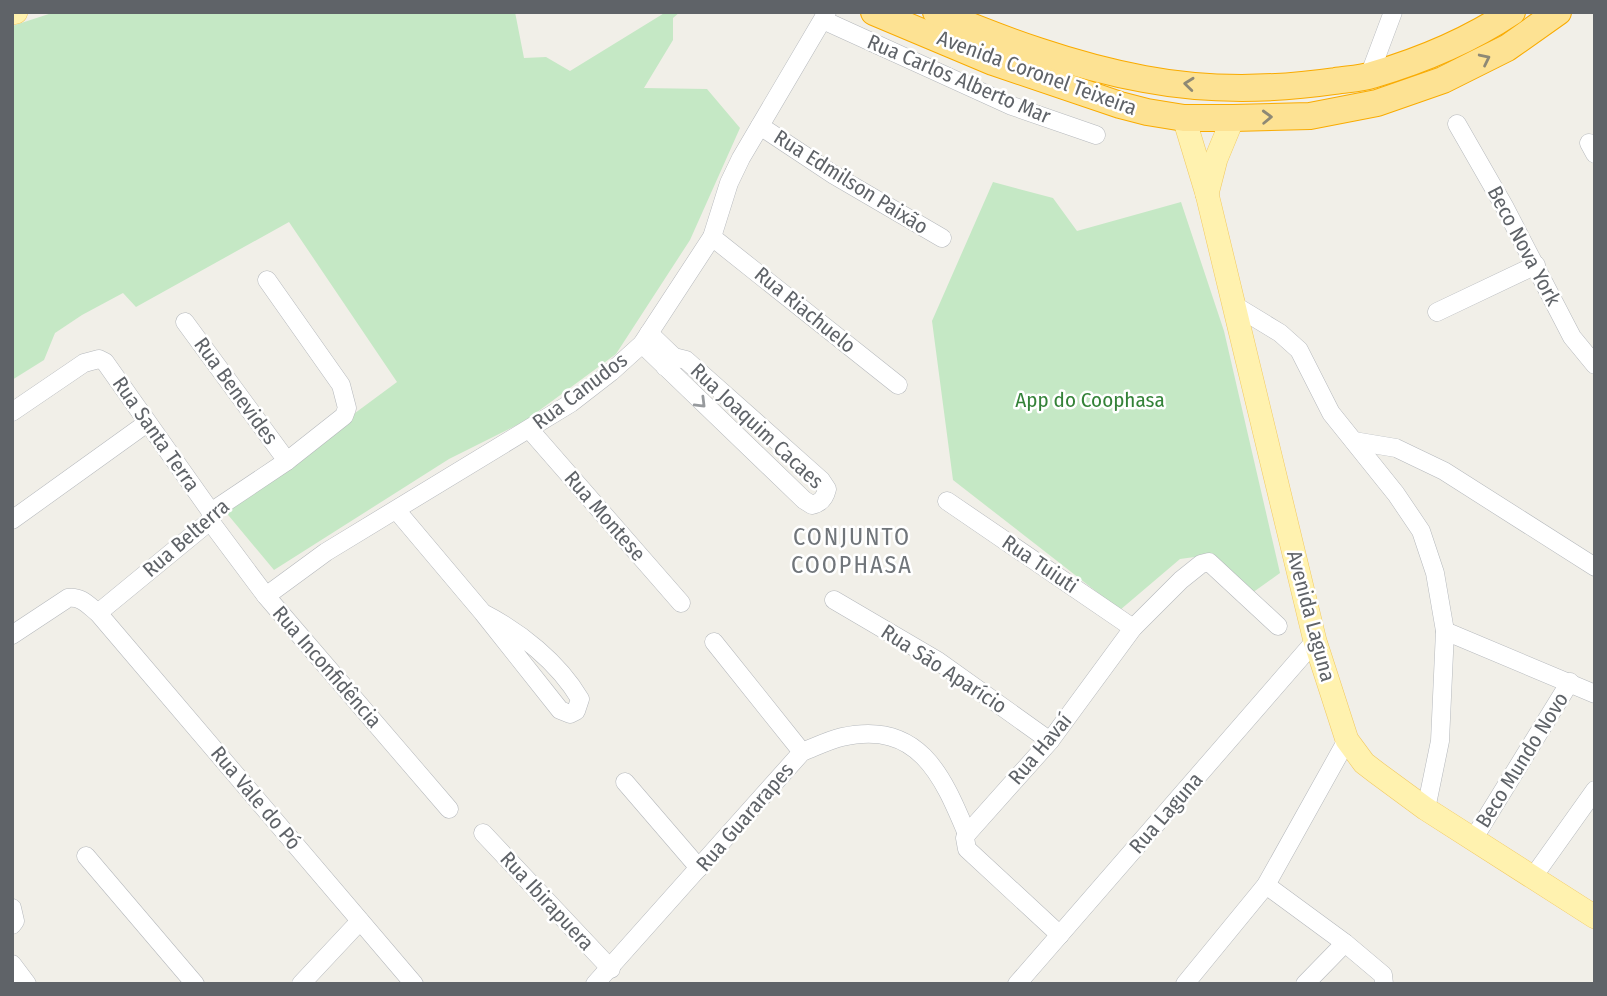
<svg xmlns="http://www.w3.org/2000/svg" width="1607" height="996" font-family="'Fira Sans Condensed',sans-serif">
	<rect width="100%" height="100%" fill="#f1efe8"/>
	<g fill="#c5e8c5">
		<path d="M 55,12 L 515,12 L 524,58 L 546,57 L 570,71 L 666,12 L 680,12 L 673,18 L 673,40 L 644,88 L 707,89 L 740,128 L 690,240 L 616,354 L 525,421 L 449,459 L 274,570 L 224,510 L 397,382 L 289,222 L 136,307 L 123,293 L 82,315 L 55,333 L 44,360 L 12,380 L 12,26 Z"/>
		<path d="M 993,182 L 1053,198 L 1077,231 L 1181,202 L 1224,331 L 1280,573 L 1252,593 L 1209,555 L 1180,559 L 1120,610 L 953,480 L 932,321 Z"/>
	</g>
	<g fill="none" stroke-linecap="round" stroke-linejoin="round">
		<g stroke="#b5b8bc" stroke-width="19">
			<g id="minor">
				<path d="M 823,20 L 1012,106 L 1096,135"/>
				<path d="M 1369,76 L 1393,12"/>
				<path d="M 1457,124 L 1504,206 L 1572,337 L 1595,365"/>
				<path d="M 760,126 L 834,175 L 942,238"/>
				<path d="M 1589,143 L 1595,154"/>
				<path d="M 712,237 L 898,385"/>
				<path d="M 1234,305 L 1280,333 L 1299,350 L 1331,413 L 1396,494 L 1421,531 L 1435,573 L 1445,631 L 1440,741 L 1426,809"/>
				<path d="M 1437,312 L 1536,265"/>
				<path d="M 185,322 L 287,461"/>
				<path d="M 649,333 L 674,357"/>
				<path d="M 642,344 L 804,500 L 812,505 C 821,503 825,498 827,489 L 821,480 L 686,360 L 674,357 L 665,367"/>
				<path d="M 12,412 L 84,363 L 99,359 L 105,362 L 211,512"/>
				<path d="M 530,430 L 681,603"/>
				<path d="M 1354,441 L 1396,448 L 1444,471 L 1595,567"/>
				<path d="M 947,501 L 1133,628"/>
				<path d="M 397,511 L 483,613 L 560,710 L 570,714 L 576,711 L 580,699 C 558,662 520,632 483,613"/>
				<path d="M 12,520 L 147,423"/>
				<path d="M 210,521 L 266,596 L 449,809"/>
				<path d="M 266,596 L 326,552 L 571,403 L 611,372 L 642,344 L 712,237 L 729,183 L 741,158 L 827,12"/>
				<path d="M 834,600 L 938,661 L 1050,741"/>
				<path d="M 98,613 L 210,521 L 211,512 L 287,461 L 344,416 L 347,408 L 341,385 L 267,280"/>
				<path d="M 1445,631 L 1595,694"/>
				<path d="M 12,635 L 68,598 C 81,596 88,605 98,613 L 414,984"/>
				<path d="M 714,642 L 802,752"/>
				<path d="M 625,782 L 699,868"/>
				<path d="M 483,833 L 611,969"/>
				<path d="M 1474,838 L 1570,682"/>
				<path d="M 86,856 L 195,984"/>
				<path d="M 1533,877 L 1595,790"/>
				<path d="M 1266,885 L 1345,943 L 1383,975 L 1384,984"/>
				<path d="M 12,908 L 15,921 L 12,925"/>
				<path d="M 1060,935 L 967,849 L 965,838 L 967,834 L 1050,741 L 1133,628 L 1181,580 L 1201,564 L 1209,562 L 1278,626"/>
				<path d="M 12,964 L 27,984"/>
				<path d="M 301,984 L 360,921"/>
				<path d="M 595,984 L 802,752 C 815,747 829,740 842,737 C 918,720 942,774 967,834"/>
				<path d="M 1017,984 L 1315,641"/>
				<path d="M 1185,984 L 1266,885 L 1347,740"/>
				<path d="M 1305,984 L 1345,943"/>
			</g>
		</g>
		<g stroke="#f2c960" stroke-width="24">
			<g id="major">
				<path d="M 12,13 L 16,12"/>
				<path d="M 1184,118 L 1207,194 L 1315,641 L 1347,740 L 1364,763 L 1377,773 L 1426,809 L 1595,917"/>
				<path d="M 1207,194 L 1216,159 L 1233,118"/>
			</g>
		</g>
		<g stroke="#f9ab00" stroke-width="28">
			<g id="highway">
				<path d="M 874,12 L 993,62 L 1120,105 L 1147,112 L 1184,118 L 1233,118 L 1310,116 L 1377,103 L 1443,80 L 1507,48 L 1558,12"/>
				<path d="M 936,12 C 1003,40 1073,66 1144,79 C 1207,91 1272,90 1335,81 C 1347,79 1360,79 1372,75 C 1420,61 1470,40 1512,12"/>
			</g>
		</g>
		<use href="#minor" stroke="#fff" stroke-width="18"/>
		<use href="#major" stroke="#fff2af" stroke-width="23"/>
		<use href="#highway" stroke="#fde293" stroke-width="26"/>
	</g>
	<defs><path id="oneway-chevron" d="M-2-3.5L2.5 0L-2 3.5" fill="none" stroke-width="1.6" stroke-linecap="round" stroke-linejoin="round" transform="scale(1.75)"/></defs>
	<g stroke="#8e8975">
		<use href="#oneway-chevron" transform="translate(1485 59) rotate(-26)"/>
		<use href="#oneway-chevron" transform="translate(1189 84) rotate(-174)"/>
		<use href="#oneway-chevron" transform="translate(1267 117) rotate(-2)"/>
	</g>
	<use stroke="#979a9d" href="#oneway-chevron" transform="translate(701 403) rotate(45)"/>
	<g text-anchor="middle" stroke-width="5" stroke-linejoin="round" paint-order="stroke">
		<g font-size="21" fill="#5f6368" stroke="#fff">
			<text transform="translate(1037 73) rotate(20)" y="7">Avenida Coronel Teixeira</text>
			<text transform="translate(959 79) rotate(23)" y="7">Rua Carlos Alberto Mar</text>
			<text transform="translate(851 182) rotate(32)" y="7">Rua Edmilson Paixão</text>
			<text transform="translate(1524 246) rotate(62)" y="7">Beco Nova York</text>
			<text transform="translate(805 310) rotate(39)" y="7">Rua Riachuelo</text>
			<text transform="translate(236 391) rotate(54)" y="7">Rua Benevides</text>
			<text transform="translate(580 391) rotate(-37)" y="7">Rua Canudos</text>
			<text transform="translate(757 426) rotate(43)" y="7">Rua Joaquim Cacaes</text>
			<text transform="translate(156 434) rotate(55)" y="7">Rua Santa Terra</text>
			<text transform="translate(605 516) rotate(49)" y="7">Rua Montese</text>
			<text transform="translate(186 538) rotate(-41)" y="7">Rua Belterra</text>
			<text transform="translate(1040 564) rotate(34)" y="7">Rua Tuiuti</text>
			<text transform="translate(1311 616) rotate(75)" y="7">Avenida Laguna</text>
			<text transform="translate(327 667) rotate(49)" y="7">Rua Inconfidência</text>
			<text transform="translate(944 669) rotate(33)" y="7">Rua São Aparício</text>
			<text transform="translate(1040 749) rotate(-50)" y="7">Rua Havaí</text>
			<text transform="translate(1522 760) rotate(-58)" y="7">Beco Mundo Novo</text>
			<text transform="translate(256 798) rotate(50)" y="7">Rua Vale do Pó</text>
			<text transform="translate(1166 813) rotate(-49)" y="7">Rua Laguna</text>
			<text transform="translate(745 817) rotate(-49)" y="7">Rua Guararapes</text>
			<text transform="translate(547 901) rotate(47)" y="7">Rua Ibirapuera</text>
		</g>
		<g font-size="21" fill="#348238" stroke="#fff">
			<text x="1090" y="407">App do Coophasa</text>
		</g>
		<g font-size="24" letter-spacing="2" fill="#70757a" stroke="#fff">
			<text x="852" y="545">CONJUNTO<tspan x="852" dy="28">COOPHASA</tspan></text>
		</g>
	</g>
	<rect width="1607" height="996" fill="none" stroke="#5f6368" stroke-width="28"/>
</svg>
